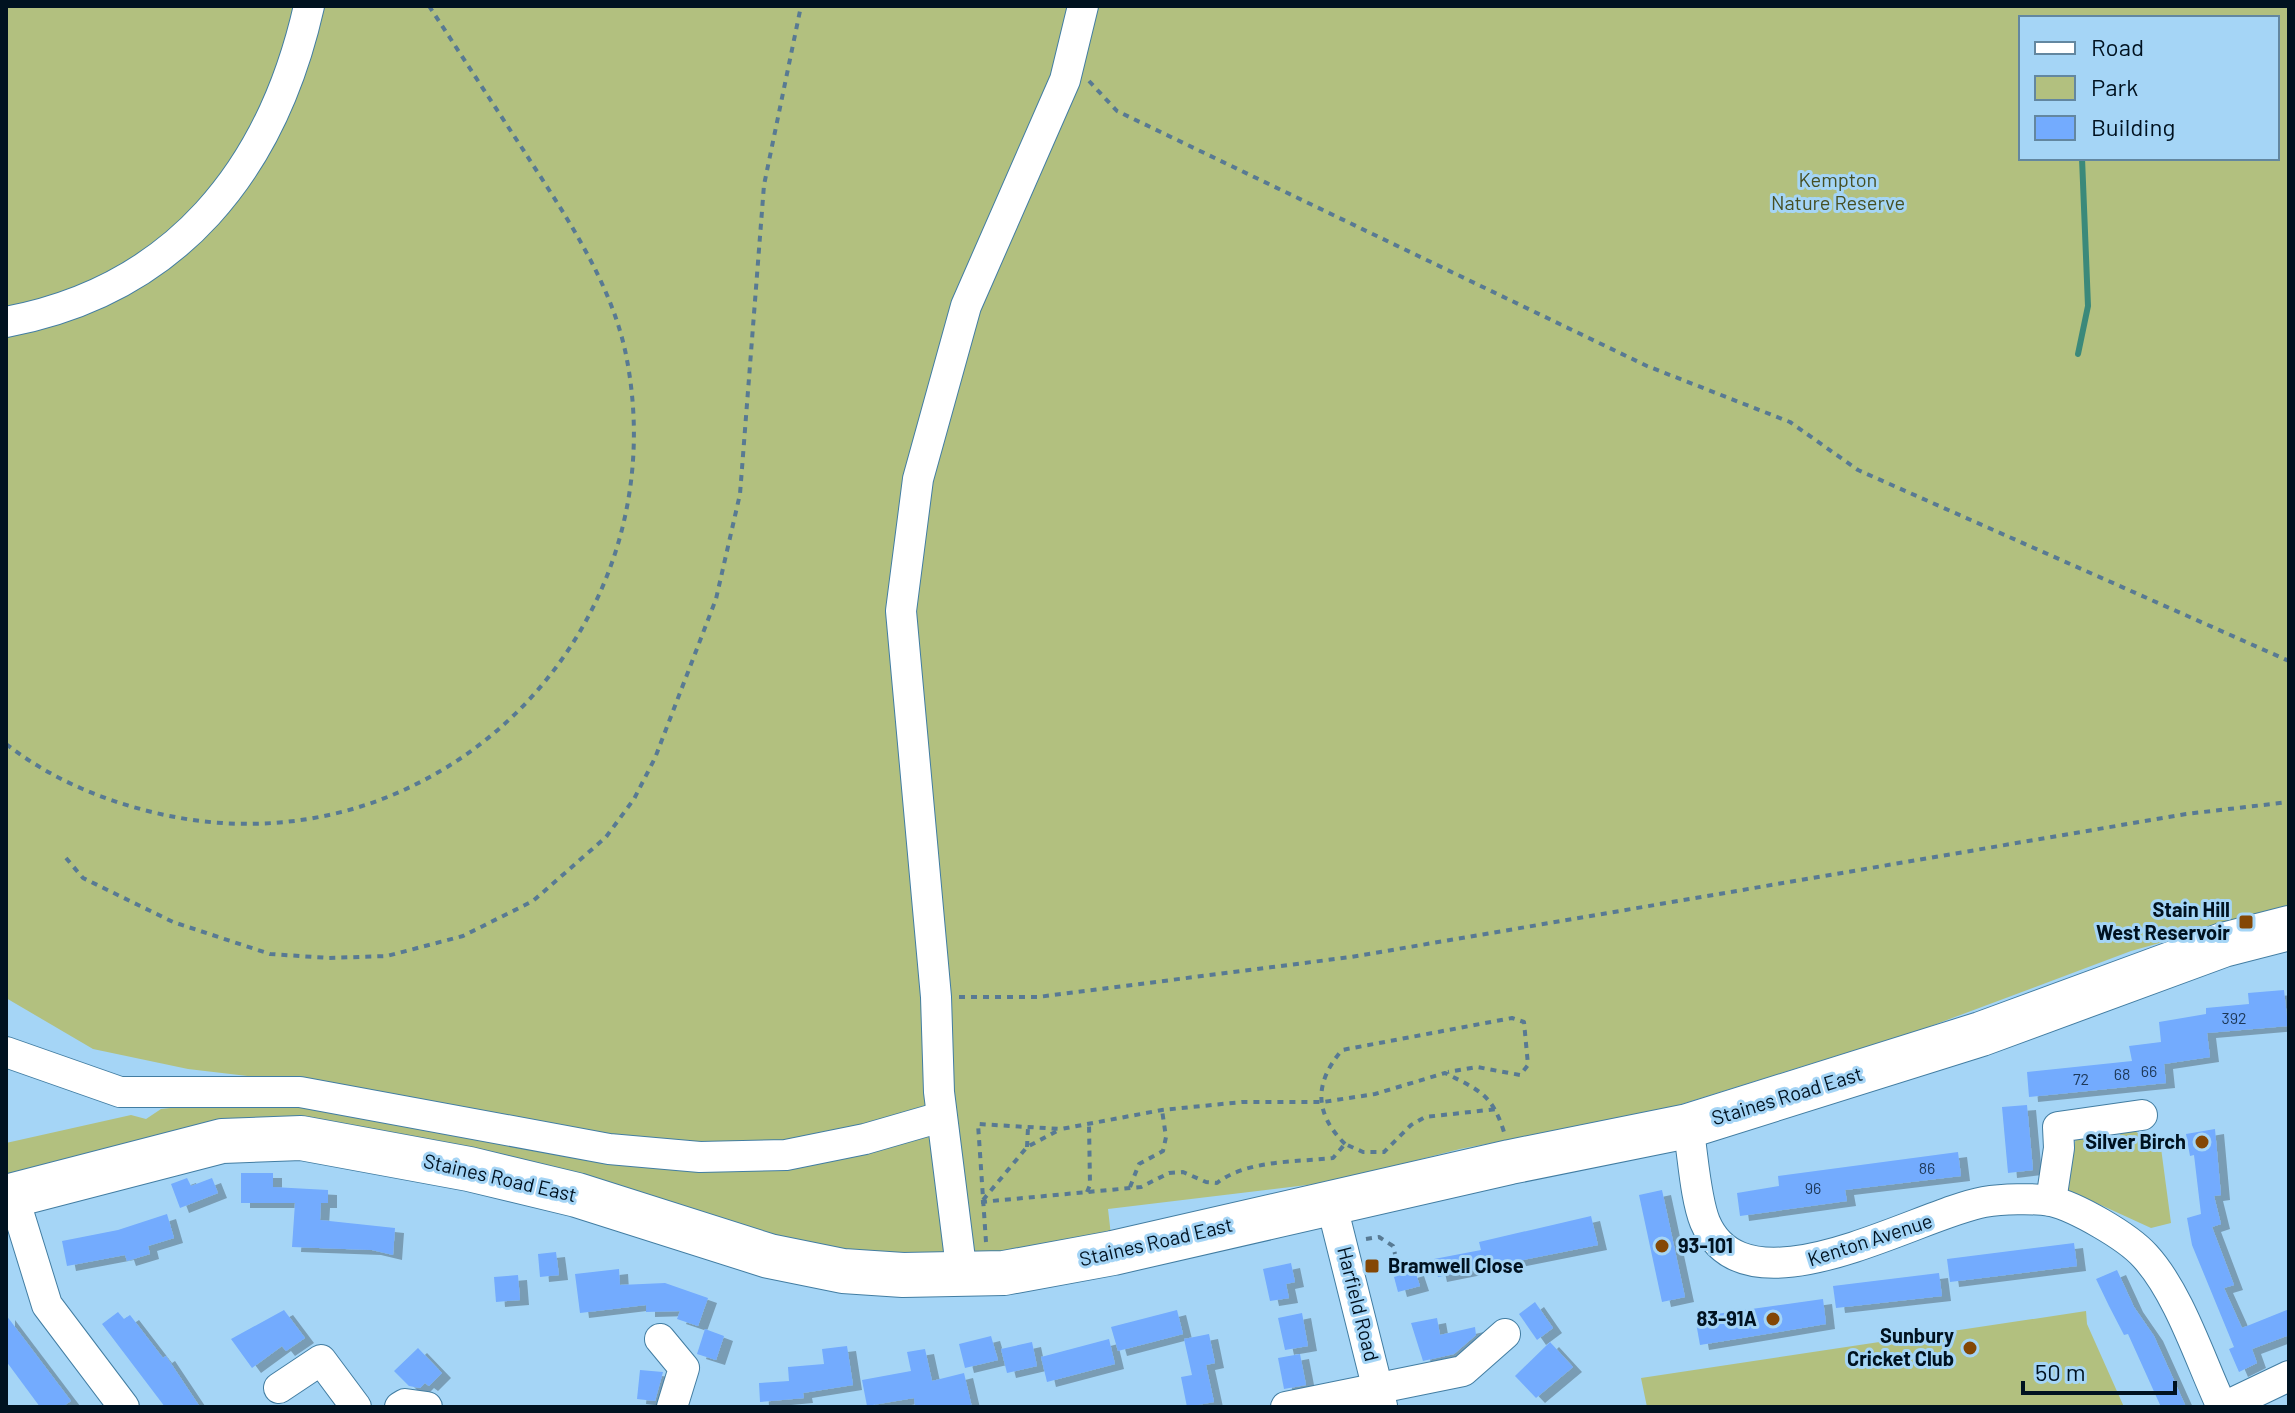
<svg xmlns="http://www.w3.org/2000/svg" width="2295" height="1413" font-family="Barlow,sans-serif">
	<defs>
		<filter id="shadow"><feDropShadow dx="9" dy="5" stdDeviation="0" flood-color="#0004"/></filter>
	</defs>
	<rect width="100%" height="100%" fill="#a5d5f6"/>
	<g fill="#b2c07f" fill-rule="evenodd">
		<path d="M 6,6 L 2289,6 L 2289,907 L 2131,951 L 1923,1029 L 1656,1112 L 1460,1149 L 1332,1182 L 1108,1209 L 1113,1253 L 962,1275 L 366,1149 L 6,1180 L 6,1143 L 131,1115 L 146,1119 L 161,1109 L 206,1104 L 291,1081 L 188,1069 L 93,1049 L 6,998 ZM 2021,18 L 2277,18 L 2277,158 L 2021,158 Z"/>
		<path d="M 2130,1128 L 2161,1148 L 2171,1223 L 2151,1228 L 2068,1190 L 2076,1136 L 2087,1135 L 2092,1146 L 2117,1144 L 2122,1129 Z"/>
		<path d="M 2086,1311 L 2087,1324 L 2124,1407 L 1647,1407 L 1641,1378 Z"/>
	</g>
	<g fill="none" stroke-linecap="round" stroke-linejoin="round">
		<path stroke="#3b897a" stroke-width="6" d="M 2078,354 L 2088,306 L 2082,158"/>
	</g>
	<g fill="#73abfe" filter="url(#shadow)">
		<path d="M 2284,990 L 2288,1026 L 2207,1033 L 2210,1057 L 2164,1064 L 2166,1083 L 2029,1097 L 2027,1072 L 2132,1061 L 2129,1046 L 2161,1042 L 2159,1022 L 2206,1014 L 2206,1008 L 2249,1004 L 2248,993 Z"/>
		<path d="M 2027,1105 L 2033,1170 L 2008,1173 L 2002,1107 Z"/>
		<path d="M 2215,1129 L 2221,1195 L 2214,1196 L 2221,1224 L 2212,1227 L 2234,1285 L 2224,1288 L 2242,1328 L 2289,1309 L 2289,1335 L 2252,1349 L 2257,1363 L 2239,1372 L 2229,1349 L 2234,1347 L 2192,1245 L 2187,1218 L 2201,1214 L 2194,1155 L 2190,1156 L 2186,1134 Z"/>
		<path d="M 1958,1152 L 1961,1176 L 1845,1190 L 1847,1201 L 1740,1216 L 1737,1193 L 1779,1186 L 1778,1176 Z"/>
		<path d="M 241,1173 L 273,1173 L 273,1187 L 328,1190 L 328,1203 L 321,1203 L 320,1220 L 395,1228 L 393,1255 L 372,1250 L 292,1247 L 295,1203 L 241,1203 Z"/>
		<path d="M 187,1178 L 191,1186 L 212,1178 L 218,1193 L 180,1208 L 171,1184 Z"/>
		<path d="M 1662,1190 L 1685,1297 L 1662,1302 L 1639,1195 Z"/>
		<path d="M 167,1214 L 174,1238 L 148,1246 L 150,1254 L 127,1261 L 125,1255 L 67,1266 L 62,1241 L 118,1230 Z"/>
		<path d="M 1591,1216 L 1598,1245 L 1438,1277 L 1434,1259 L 1481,1250 L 1479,1242 Z"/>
		<path d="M 2074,1243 L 2077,1266 L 1950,1282 L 1947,1259 Z"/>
		<path d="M 556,1252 L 559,1275 L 540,1277 L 538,1254 Z"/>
		<path d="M 1291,1263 L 1295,1282 L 1286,1284 L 1289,1298 L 1270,1301 L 1263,1269 Z"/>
		<path d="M 619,1269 L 620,1285 L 665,1283 L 708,1298 L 698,1326 L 677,1319 L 680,1311 L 646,1312 L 646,1305 L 580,1313 L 575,1274 Z"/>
		<path d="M 2117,1270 L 2134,1307 L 2154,1336 L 2186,1407 L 2161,1407 L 2128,1334 L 2124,1335 L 2109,1306 L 2096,1279 Z"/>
		<path d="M 1415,1271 L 1420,1286 L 1398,1292 L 1394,1277 Z"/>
		<path d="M 1939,1273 L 1942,1296 L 1836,1308 L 1833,1286 Z"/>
		<path d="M 518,1275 L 520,1300 L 496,1302 L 494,1277 Z"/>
		<path d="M 1823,1299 L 1826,1324 L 1700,1345 L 1695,1317 Z"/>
		<path d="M 1535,1302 L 1553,1328 L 1537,1340 L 1519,1314 Z"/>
		<path d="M 284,1310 L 305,1338 L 286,1351 L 282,1346 L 252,1368 L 231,1339 Z"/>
		<path d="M 1177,1310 L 1183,1334 L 1118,1351 L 1111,1327 Z"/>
		<path d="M 118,1312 L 124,1319 L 130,1315 L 163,1358 L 166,1356 L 200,1407 L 165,1407 L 102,1324 Z"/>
		<path d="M 1302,1313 L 1308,1346 L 1285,1350 L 1278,1318 Z"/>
		<path d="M 6,1315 L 71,1401 L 62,1407 L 40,1407 L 6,1361 Z"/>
		<path d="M 1437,1318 L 1440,1335 L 1475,1327 L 1476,1335 L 1454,1354 L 1423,1361 L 1411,1323 Z"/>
		<path d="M 705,1329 L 724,1336 L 716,1360 L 697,1354 Z"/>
		<path d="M 1209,1334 L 1215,1363 L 1206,1365 L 1214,1402 L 1187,1407 L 1181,1377 L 1192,1375 L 1184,1339 Z"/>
		<path d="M 991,1336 L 998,1360 L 965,1368 L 959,1344 Z"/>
		<path d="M 1109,1339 L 1115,1364 L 1047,1382 L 1041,1357 Z"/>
		<path d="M 1032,1342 L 1037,1366 L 1007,1373 L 1001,1349 Z"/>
		<path d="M 1550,1342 L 1573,1367 L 1536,1398 L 1515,1376 Z"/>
		<path d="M 847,1346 L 853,1385 L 803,1393 L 804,1398 L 760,1402 L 759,1383 L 789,1381 L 788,1367 L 824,1364 L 822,1349 Z"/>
		<path d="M 418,1348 L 442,1373 L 429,1386 L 425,1383 L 420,1388 L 409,1386 L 394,1371 Z"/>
		<path d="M 925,1349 L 932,1381 L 964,1373 L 972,1407 L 915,1407 L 914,1398 L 867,1406 L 862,1380 L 911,1371 L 907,1352 Z"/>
		<path d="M 1300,1354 L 1306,1385 L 1284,1389 L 1278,1358 Z"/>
		<path d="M 640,1370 L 663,1372 L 655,1401 L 637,1399 Z"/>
	</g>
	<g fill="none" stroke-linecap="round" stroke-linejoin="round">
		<g stroke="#427da2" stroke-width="32">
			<g id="minor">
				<path d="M 6,322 C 176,290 272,170 309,6"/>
				<path d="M 6,1052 L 120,1092 L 300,1092 L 609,1149 L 700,1157 L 786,1155 L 865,1139 L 941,1117"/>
				<path d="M 1688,1126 C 1693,1154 1695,1197 1705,1222 C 1746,1319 1917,1214 1984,1202 C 2002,1199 2033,1198 2051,1201 C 2076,1207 2127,1236 2145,1256 C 2179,1293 2200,1360 2222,1407"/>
				<path d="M 13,1195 L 47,1305 L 124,1407"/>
				<path d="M 2051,1201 L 2059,1148 L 2058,1127 L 2142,1115"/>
				<path d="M 1331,1202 L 1382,1406"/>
				<path d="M 962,1275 L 939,1092 L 936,997 L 901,611 L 918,479 L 966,306 L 1065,80 L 1083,6"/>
				<path d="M 660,1339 L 684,1368 L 672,1407"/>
				<path d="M 279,1388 L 321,1360 L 356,1407"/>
				<path d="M 400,1407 L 405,1404 L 427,1407"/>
				<path d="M 1286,1407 L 1463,1371 L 1505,1334"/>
				<path d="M 2224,1407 L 2289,1376"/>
			</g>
		</g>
		<g stroke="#427da2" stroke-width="46">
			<path id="highway" d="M 6,1197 L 222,1141 L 301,1138 L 469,1169 L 577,1195 L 769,1256 L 843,1271 L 903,1275 L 1004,1273 L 1113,1253 L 1510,1162 L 1688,1126 L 1981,1034 L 2223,945 L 2289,928"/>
		</g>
		<g stroke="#587a93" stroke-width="4" stroke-dasharray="6 6" stroke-linecap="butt">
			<path d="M 1089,81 L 1117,111 L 1647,366 L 1790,422 L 1858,470 L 2289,661"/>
			<path d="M 6,744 C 50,778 99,799 152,812 C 429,881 679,638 627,360 C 613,283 563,212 522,148 C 491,101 460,53 429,6"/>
			<path d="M 66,858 L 83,878 L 173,922 L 270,954 L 329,958 L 387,956 L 463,936 L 533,901 L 606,837 L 634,799 L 655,758 L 716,599 L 740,494 L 764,185 L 801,6"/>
			<path d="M 959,997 L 1038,997 L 1351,957 L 2186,814 L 2289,802"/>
			<path d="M 1345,1144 C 1314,1113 1314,1083 1342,1050 L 1512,1018 L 1524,1022 L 1528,1065 L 1520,1075 L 1477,1067 L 1448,1072"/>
			<path d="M 1027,1147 L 1028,1128"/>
			<path d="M 1130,1187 L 1139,1164 L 1163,1151 L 1166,1137 L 1162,1110"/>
			<path d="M 1087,1192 L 1090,1185 L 1089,1123"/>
			<path d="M 983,1200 L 1027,1147 L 1057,1131"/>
			<path d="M 981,1202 L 1141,1187 L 1169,1173 L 1183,1172 L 1206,1182 L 1217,1183 C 1246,1160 1297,1162 1333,1158 L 1345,1144 L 1363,1152 L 1384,1152 L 1411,1125 L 1425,1117 L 1497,1109"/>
			<path d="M 1366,1239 L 1379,1237 L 1393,1246 L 1395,1254"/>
			<path d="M 986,1242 L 978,1124 L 1061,1129 L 1162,1110 L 1242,1102 L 1323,1102 L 1375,1094 L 1445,1073 C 1479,1090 1492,1094 1504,1132"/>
		</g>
		<use href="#minor" stroke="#fff" stroke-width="30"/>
		<use href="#highway" stroke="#fff" stroke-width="44"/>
	</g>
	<g fill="#844705" stroke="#a5d5f6" stroke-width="3">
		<rect x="2238" y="914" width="16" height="16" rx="4"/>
		<circle cx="2202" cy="1142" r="8"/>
		<circle cx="1662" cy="1246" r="8"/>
		<rect x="1364" y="1258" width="16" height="16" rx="4"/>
		<circle cx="1773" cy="1319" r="8"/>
		<circle cx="1970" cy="1348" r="8"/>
	</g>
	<g text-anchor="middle" stroke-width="6" stroke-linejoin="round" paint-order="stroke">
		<g font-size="16" fill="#1d3858">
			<text x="2234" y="1024">392</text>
			<text x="2149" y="1077">66</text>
			<text x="2122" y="1080">68</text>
			<text x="2081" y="1085">72</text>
			<text x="1927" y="1174">86</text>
			<text x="1813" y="1194">96</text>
		</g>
		<g font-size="20" fill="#464f23" stroke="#a5d5f6">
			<text x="1838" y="187">Kempton<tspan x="1838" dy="23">Nature Reserve</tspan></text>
		</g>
		<g font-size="20" font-weight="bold" fill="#001220" stroke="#a5d5f6" text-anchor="end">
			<text x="2230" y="917">Stain Hill<tspan x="2230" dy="23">West Reservoir</tspan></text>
			<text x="2186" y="1149">Silver Birch</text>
			<text x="1678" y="1253" text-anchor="start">93-101</text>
			<text x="1388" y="1273" text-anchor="start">Bramwell Close</text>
			<text x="1757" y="1326">83-91A</text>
			<text x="1954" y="1343">Sunbury<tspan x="1954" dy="23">Cricket Club</tspan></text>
		</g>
		<g font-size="20" fill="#001220" stroke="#a5d5f6">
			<text transform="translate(1787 1096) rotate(-17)" y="7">Staines Road East</text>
			<text transform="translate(500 1178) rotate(13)" y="7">Staines Road East</text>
			<text transform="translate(1870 1240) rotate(-18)" y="7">Kenton Avenue</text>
			<text transform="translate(1156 1242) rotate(-13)" y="7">Staines Road East</text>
			<text transform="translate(1358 1304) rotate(76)" y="7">Harfield Road</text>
		</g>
	</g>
	<rect width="2295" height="1413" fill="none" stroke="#001220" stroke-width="16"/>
	<rect x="2019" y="16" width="260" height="144" fill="#a5d5f6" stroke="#6387a0" stroke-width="2"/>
	<rect x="2035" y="42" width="40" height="12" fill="#ffffff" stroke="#6387a0" stroke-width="2"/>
	<text x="2091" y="56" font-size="24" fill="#001220">Road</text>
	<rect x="2035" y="76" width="40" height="24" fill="#b2c07f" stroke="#6387a0" stroke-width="2"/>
	<text x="2091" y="96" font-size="24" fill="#001220">Park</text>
	<rect x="2035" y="116" width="40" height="24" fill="#73abfe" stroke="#6387a0" stroke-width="2"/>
	<text x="2091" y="136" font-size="24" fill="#001220">Building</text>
	<path d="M2023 1381v12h152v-12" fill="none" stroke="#001220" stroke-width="4"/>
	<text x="2035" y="1381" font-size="24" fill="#001220" stroke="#a5d5f6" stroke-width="6" paint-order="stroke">50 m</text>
</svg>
